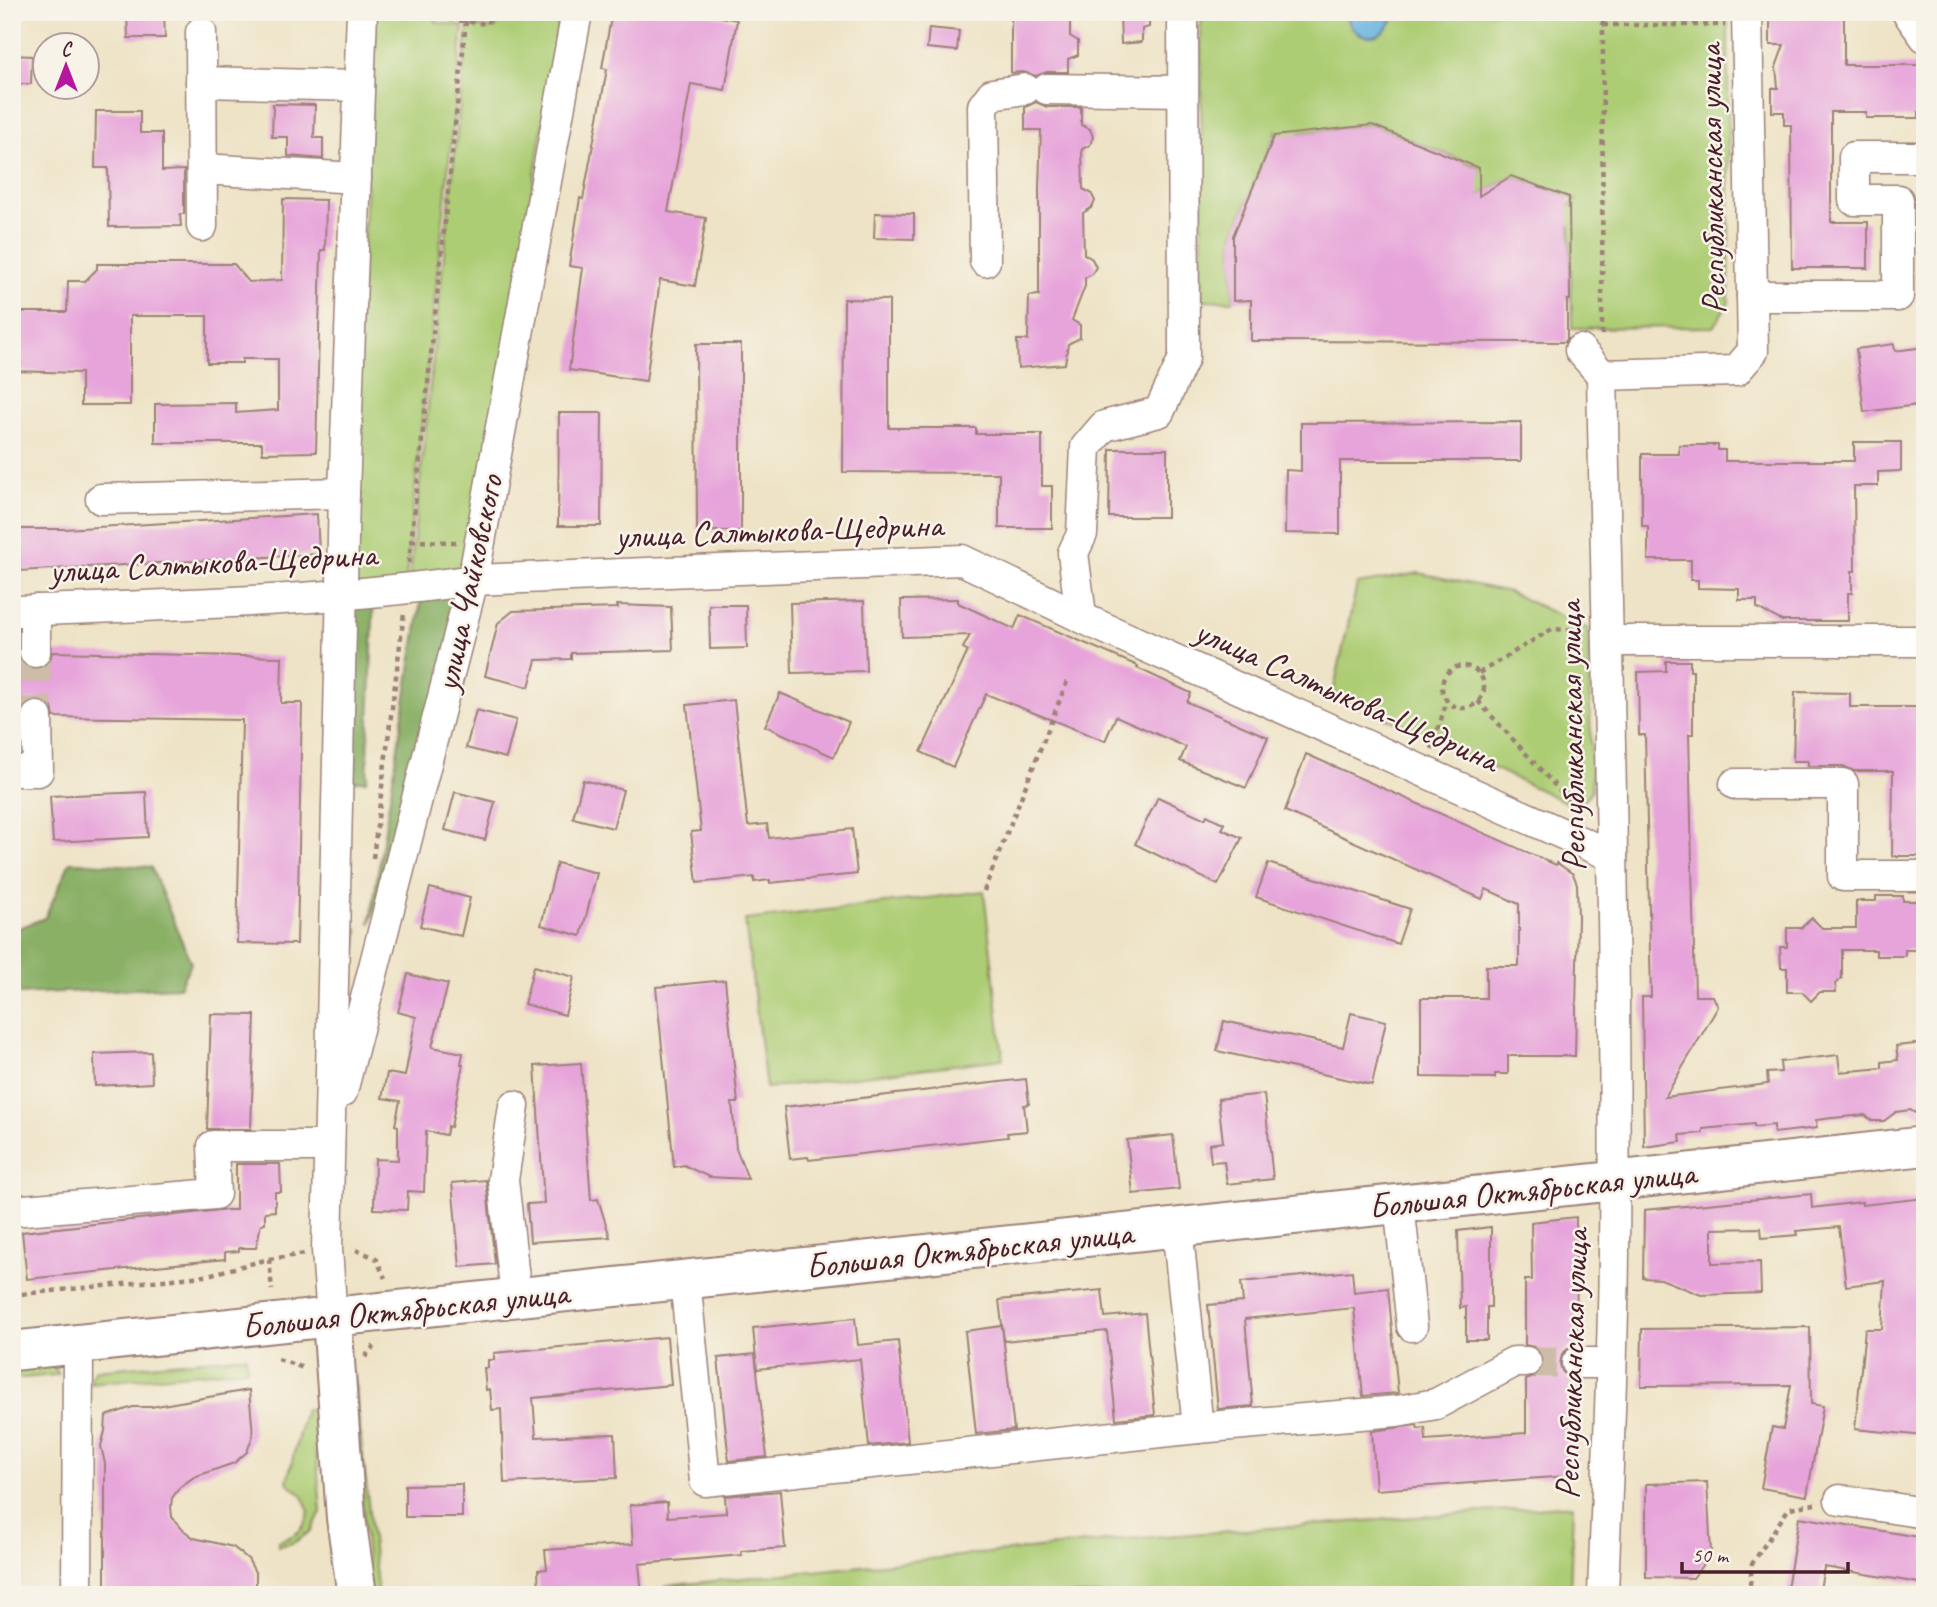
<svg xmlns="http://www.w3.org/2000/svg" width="1937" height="1607" font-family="Caveat,sans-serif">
	<rect width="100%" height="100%" fill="#f7f3e8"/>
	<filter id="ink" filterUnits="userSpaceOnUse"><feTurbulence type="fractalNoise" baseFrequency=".0143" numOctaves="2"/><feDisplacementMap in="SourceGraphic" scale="14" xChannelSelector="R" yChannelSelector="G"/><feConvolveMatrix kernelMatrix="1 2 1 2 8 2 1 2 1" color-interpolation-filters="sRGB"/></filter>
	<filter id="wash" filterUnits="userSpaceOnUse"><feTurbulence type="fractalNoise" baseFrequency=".00686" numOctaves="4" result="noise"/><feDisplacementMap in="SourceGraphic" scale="28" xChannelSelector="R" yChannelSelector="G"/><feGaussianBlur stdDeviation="1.57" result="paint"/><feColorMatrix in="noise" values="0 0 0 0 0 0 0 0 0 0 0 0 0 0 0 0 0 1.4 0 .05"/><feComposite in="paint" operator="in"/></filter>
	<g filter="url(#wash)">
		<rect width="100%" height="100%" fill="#eee3c6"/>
		<g fill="#adcd74" stroke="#7c7650" stroke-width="2">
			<path d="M 376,12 L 436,12 L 436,22 L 463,26 L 405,586 L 344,593 Z"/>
			<path d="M 498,12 L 560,12 L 472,578 L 409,586 L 468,26 L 496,28 Z"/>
			<path d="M 1201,12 L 1728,12 L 1729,302 L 1713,327 L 1572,328 L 1570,226 L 1556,217 L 1576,200 L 1511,176 L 1476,198 L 1479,167 L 1372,125 L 1300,133 L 1301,156 L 1290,159 L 1276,131 L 1233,236 L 1233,301 L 1202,300 Z"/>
			<path d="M 1419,573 L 1509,592 L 1588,629 L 1592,790 L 1578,808 L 1333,693 L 1357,584 Z"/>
			<path d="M 984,891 L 1003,1059 L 766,1088 L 745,920 Z"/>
			<path d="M 246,1356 L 247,1369 L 90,1383 L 92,1375 L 96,1370 Z"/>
			<path d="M 53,1364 L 58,1375 L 12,1379 L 12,1368 Z"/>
			<path d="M 354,1373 L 378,1595 L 369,1595 Z"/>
			<path d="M 305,1409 L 313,1410 L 321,1512 L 311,1531 L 293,1543 L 278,1546 L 278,1541 C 294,1537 306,1530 309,1512 L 303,1496 L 287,1482 Z"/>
			<path d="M 1573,1505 L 1570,1595 L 666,1595 L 666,1586 L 1126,1539 Z"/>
		</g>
		<g fill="#8ab066" stroke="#6a6848" stroke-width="2">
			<path d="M 471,582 L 370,924 L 423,588 Z"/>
			<path d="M 374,594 L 367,781 L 340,781 L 343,598 Z"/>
			<path d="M 70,862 L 151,867 L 191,963 L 179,987 L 15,994 L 14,930 L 45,918 Z"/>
			<path d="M 338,929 L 358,929 L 352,981 L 337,981 Z"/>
		</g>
		<path fill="#66b3df" stroke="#586985" stroke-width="2" d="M 1346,12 L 1394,12 L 1394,13 C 1388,44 1350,44 1346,12 Z"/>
		<g id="blocks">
			<g fill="#e7a4da">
				<path d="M 127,12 L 164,12 L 165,38 L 128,38 Z"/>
				<path d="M 612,12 L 695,12 L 737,20 L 725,90 L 691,84 L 668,212 L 706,218 L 695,286 L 660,280 L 646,381 L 569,370 L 583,268 L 569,266 L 580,198 L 583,199 L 607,69 L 602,68 Z"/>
				<path d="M 1011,12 L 1070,12 L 1070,36 L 1078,41 L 1078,55 L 1068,59 L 1068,72 L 1047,72 L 1036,76 L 1023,72 L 1011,73 Z"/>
				<path d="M 1120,12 L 1149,12 L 1149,27 L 1142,29 L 1142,42 L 1121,44 Z"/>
				<path d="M 1770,12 L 1844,12 L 1844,65 L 1925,65 L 1925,112 L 1919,112 L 1919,118 L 1866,118 L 1866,112 L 1831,112 L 1831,222 L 1868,222 L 1868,268 L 1792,268 L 1791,125 L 1784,125 L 1784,112 L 1772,112 L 1772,88 L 1778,88 L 1776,67 L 1784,45 L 1770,45 Z"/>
				<path d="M 929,28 L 959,31 L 957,51 L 927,48 Z"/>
				<path d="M 12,55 L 32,56 L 31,84 L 12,84 Z"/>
				<path d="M 1036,102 L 1047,107 L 1081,107 L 1081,125 L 1090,129 L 1093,137 L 1090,145 L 1082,149 L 1083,189 L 1091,193 L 1095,201 L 1091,208 L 1083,213 L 1084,254 L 1092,259 L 1096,267 L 1092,274 L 1085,278 L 1085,286 L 1072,320 L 1080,325 L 1080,338 L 1068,344 L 1065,364 L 1018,368 L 1017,340 L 1028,340 L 1029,296 L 1039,295 L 1039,187 L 1041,130 L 1025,130 L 1025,107 Z"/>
				<path d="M 273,104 L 315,105 L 314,138 L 323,138 L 323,159 L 288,156 L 288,137 L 272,137 Z"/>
				<path d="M 96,111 L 140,111 L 140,133 L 162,133 L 162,171 L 184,170 L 184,214 L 180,214 L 181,226 L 109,227 L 108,168 L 95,168 Z"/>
				<path d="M 1372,125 L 1479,168 L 1479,196 L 1511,176 L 1569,197 L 1570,300 L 1567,300 L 1567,339 L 1565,342 L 1251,341 L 1251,300 L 1233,301 L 1233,236 L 1274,136 Z"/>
				<path d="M 283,199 L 326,200 L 325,250 L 321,250 L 316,452 L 262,453 L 262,443 L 155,443 L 155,404 L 236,403 L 236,413 L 278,410 L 278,359 L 242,359 L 242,363 L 207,363 L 207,316 L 130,316 L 130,405 L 81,405 L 81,373 L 12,371 L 12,312 L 67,312 L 68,281 L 85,281 L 97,269 L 97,264 L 234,264 L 249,282 L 282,280 Z"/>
				<path d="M 875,213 L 914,214 L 914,239 L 874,238 Z"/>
				<path d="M 844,299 L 889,300 L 889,428 L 976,428 L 976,434 L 1042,434 L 1042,486 L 1052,486 L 1052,528 L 999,528 L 999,473 L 843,472 Z"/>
				<path d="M 696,344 L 741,344 L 741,531 L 697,531 Z"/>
				<path d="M 1894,344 L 1895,351 L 1925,347 L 1925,404 L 1864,412 L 1856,349 Z"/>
				<path d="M 559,413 L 602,413 L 601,526 L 558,526 Z"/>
				<path d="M 1521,422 L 1521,461 L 1340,461 L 1340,534 L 1285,533 L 1286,470 L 1301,471 L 1301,423 Z"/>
				<path d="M 1854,442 L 1901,442 L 1901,471 L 1878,472 L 1878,486 L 1854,486 L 1855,571 L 1852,571 L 1852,593 L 1848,593 L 1848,621 L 1782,621 L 1757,608 L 1757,600 L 1739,600 L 1739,589 L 1698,588 L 1698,580 L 1691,580 L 1691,560 L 1648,560 L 1648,526 L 1642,526 L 1642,454 L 1679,454 L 1679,445 L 1718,445 L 1718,450 L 1725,450 L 1725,461 L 1854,461 Z"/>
				<path d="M 1110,449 L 1167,449 L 1167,517 L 1109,517 Z"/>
				<path d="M 317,514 L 319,554 L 19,571 L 18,529 L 64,529 Z"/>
				<path d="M 958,599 L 958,603 L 1014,629 L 1020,615 L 1138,666 L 1137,668 L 1191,693 L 1187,702 L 1268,737 L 1246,788 L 1180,761 L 1186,747 L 1116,716 L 1105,741 L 986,694 L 953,767 L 921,752 L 968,651 L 963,648 L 970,635 L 902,637 L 901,600 Z"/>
				<path d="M 864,601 L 866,671 L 792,673 L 790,603 Z"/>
				<path d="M 617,605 L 671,607 L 673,650 L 571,653 L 571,659 L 536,660 L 529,687 L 485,676 L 498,623 L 513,611 L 618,608 Z"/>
				<path d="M 709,605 L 746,605 L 747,648 L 710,649 Z"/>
				<path d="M 12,651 L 18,651 L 20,660 L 26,667 L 34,669 L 44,667 L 50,660 L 52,652 L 282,657 L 281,703 L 302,703 L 297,944 L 237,943 L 242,720 L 54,717 L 52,707 L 45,701 L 37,700 L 27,702 L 22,708 L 20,716 L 12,716 Z"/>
				<path d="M 1666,661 L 1690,661 L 1690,671 L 1693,671 L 1693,734 L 1689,734 L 1695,996 L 1713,996 L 1718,1007 L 1665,1097 L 1768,1084 L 1767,1073 L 1781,1072 L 1780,1062 L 1838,1055 L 1840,1072 L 1882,1068 L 1882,1062 L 1898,1060 L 1896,1046 L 1925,1043 L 1925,1118 L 1910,1110 L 1896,1112 L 1884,1121 L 1872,1121 L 1865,1115 L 1832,1118 L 1816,1120 L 1817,1128 L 1774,1133 L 1774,1125 L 1754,1127 L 1754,1124 L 1703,1129 L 1703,1133 L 1680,1135 L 1681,1142 L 1644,1147 L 1642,997 L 1651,997 L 1645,735 L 1639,735 L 1638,672 L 1666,671 Z"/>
				<path d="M 1795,692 L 1850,693 L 1850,707 L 1925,707 L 1925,856 L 1892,856 L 1893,771 L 1854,771 L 1843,766 L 1808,766 L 1808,761 L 1793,761 Z"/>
				<path d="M 780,693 L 849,722 L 834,757 L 765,726 Z"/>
				<path d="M 734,700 L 748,826 L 767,824 L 769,838 L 852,829 L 857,874 L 770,883 L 770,880 L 754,882 L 754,877 L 697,883 L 691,832 L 701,831 L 687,705 Z"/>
				<path d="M 476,710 L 516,720 L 506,758 L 466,748 Z"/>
				<path d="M 1306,754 L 1556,865 L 1557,863 L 1573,874 L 1577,884 L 1578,917 L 1575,1056 L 1508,1056 L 1508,1074 L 1495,1074 L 1495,1078 L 1421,1077 L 1421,998 L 1486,998 L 1486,966 L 1519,966 L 1519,904 L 1486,889 L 1482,899 L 1285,811 Z"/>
				<path d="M 583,780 L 623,790 L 613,828 L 573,818 Z"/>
				<path d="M 146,792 L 148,837 L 53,842 L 50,796 Z"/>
				<path d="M 455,792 L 495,802 L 485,840 L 445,830 Z"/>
				<path d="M 1158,797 L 1205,819 L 1207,815 L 1225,824 L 1222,829 L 1242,838 L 1218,885 L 1135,844 Z"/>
				<path d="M 557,863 L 597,873 L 581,936 L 541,925 Z"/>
				<path d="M 1268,863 L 1410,909 L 1398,944 L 1256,897 Z"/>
				<path d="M 430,888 L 470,898 L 461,936 L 420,926 Z"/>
				<path d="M 1876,896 L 1903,896 L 1903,901 L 1925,901 L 1925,950 L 1905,950 L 1905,956 L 1876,956 L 1876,950 L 1842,950 L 1842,978 L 1835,984 L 1836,992 L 1820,992 L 1811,1001 L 1802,992 L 1787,992 L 1787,968 L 1781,968 L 1780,947 L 1787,947 L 1787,928 L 1801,928 L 1812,918 L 1822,928 L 1856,928 L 1856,901 L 1876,901 Z"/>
				<path d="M 534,966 L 574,977 L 565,1015 L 524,1004 Z"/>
				<path d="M 408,974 L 448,984 L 432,1047 L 463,1053 L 461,1064 L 463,1064 L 451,1127 L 448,1126 L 446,1135 L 426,1131 L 424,1192 L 408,1191 L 407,1210 L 374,1209 L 375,1159 L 398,1160 L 398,1126 L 395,1125 L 400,1101 L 382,1098 L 387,1073 L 405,1076 L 416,1017 L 398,1012 Z"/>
				<path d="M 725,980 L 738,1103 L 732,1103 L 736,1148 L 748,1179 L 709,1177 L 684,1165 L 674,1167 L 656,987 Z"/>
				<path d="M 1351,1013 L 1386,1021 L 1372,1085 L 1217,1051 L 1224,1021 L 1343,1047 Z"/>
				<path d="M 211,1014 L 255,1015 L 251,1129 L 207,1129 Z"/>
				<path d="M 151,1052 L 152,1083 L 95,1086 L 94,1054 Z"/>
				<path d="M 581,1063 L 591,1200 L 598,1199 L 610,1237 L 530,1242 L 527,1204 L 544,1203 L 535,1066 Z"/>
				<path d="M 1026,1079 L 1029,1104 L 1024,1105 L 1027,1131 L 1007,1133 L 1008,1137 L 809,1160 L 808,1157 L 790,1159 L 784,1107 Z"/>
				<path d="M 1264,1094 L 1273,1179 L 1227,1184 L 1224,1161 L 1211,1162 L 1209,1144 L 1223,1142 L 1218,1099 Z"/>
				<path d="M 1173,1135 L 1179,1189 L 1133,1194 L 1127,1140 Z"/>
				<path d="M 236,1164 L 280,1164 L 281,1192 L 275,1192 L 275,1211 L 265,1212 L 265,1223 L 261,1224 L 256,1248 L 239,1248 L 239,1251 L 225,1252 L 225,1259 L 27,1279 L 22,1232 L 220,1210 L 236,1210 Z"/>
				<path d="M 486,1180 L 495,1264 L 460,1267 L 452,1183 Z"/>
				<path d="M 1811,1194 L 1812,1208 L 1862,1202 L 1862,1205 L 1925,1198 L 1925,1436 L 1855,1429 L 1865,1329 L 1882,1329 L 1885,1281 L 1846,1286 L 1839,1227 L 1796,1231 L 1797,1235 L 1762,1238 L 1761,1228 L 1712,1229 L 1712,1263 L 1760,1262 L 1761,1293 L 1701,1295 L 1661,1279 L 1643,1278 L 1644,1210 Z"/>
				<path d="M 1576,1217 L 1577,1346 L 1569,1348 L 1562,1354 L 1560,1364 L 1562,1371 L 1568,1378 L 1578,1381 L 1578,1463 L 1568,1476 L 1376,1490 L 1372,1431 L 1417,1425 L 1418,1429 L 1425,1428 L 1426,1440 L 1526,1433 L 1526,1380 L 1535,1377 L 1541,1371 L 1543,1363 L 1541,1353 L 1534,1347 L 1525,1345 L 1525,1280 L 1532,1280 L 1531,1222 Z"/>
				<path d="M 1491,1227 L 1491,1307 L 1487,1307 L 1487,1340 L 1466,1340 L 1466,1307 L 1460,1308 L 1458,1231 Z"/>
				<path d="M 1352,1271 L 1354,1292 L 1388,1288 L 1398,1393 L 1363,1396 L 1354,1308 L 1245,1319 L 1253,1406 L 1218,1409 L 1208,1305 L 1243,1302 L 1241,1282 Z"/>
				<path d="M 1102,1290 L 1105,1317 L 1145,1313 L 1155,1415 L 1116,1419 L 1107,1331 L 1004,1341 L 999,1300 Z"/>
				<path d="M 855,1318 L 858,1345 L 898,1341 L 908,1442 L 869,1446 L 860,1359 L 757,1369 L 753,1328 Z"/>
				<path d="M 1002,1326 L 1014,1430 L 976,1434 L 965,1331 Z"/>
				<path d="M 1810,1327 L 1811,1404 L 1823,1406 L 1807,1496 L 1761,1488 L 1772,1427 L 1783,1429 L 1791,1385 L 1641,1386 L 1642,1329 Z"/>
				<path d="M 667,1337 L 671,1385 L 533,1398 L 536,1437 L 615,1434 L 617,1478 L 504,1483 L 501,1409 L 492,1410 L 490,1389 L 486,1390 L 484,1368 L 488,1368 L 488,1360 L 494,1360 L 494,1353 Z"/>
				<path d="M 755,1354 L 767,1457 L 729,1461 L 718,1358 Z"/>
				<path d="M 249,1390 L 253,1435 L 247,1452 L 234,1463 L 194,1477 L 180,1487 L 172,1498 L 171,1507 L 172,1517 L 182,1529 L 194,1538 L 233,1547 L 248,1559 L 256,1574 L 256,1595 L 105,1595 L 105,1464 L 101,1446 L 105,1431 L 106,1416 L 133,1407 L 151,1407 Z"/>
				<path d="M 1707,1482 L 1711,1553 L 1693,1578 L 1646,1577 L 1646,1484 Z"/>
				<path d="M 462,1484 L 462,1517 L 405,1517 L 405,1485 Z"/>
				<path d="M 780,1491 L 785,1548 L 741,1551 L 742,1555 L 639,1564 L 642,1595 L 549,1595 L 548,1591 L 539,1592 L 538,1570 L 547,1569 L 545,1550 L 633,1544 L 630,1505 L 667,1502 L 668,1517 L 726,1513 L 725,1496 Z"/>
				<path d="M 1799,1517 L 1925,1538 L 1925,1584 L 1824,1567 L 1819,1595 L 1786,1595 Z"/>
			</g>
		</g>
	</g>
	<g filter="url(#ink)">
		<use href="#blocks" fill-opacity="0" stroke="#9c8178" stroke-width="2"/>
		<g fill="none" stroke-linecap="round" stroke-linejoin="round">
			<g stroke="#cdbca7" stroke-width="30" stroke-dasharray="30 15" stroke-linecap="butt">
				<path d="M 35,652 L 37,717"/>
				<path d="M 1526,1362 L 1577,1363"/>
			</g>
			<g stroke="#9c8178" stroke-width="33">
				<g id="minor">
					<path d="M 1907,12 L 1925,37"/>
					<path d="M 201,32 L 202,226"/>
					<path d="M 201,82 L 359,86"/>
					<path d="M 1047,89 L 1183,91"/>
					<path d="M 202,169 L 356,178"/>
					<path d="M 985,261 L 983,106 L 992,94 L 1025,89"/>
					<path d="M 1752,296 L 1898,296 L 1898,200 L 1854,200 L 1854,157 L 1925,157"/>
					<path d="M 1580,350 L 1602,375"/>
					<path d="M 1602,375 C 1608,667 1617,959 1614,1252 C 1613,1366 1607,1480 1603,1595"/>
					<path d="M 1602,375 L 1736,371 L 1753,351 L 1747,12"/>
					<path d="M 101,499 L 344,493"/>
					<path d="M 35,610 L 35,652"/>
					<path d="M 12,611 C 166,605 321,602 473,580 L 962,560 L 1091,622 L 1612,856"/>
					<path d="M 1081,616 L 1073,553 L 1082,534 L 1086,447 L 1104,426 L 1159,412 L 1184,358 L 1183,12"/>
					<path d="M 1608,641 L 1925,641"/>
					<path d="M 12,771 L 38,771 L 37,717"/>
					<path d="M 1735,784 L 1843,784 L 1843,876 L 1925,876"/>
					<path d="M 342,1092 L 473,580 L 577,12"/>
					<path d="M 514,1106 L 503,1180 L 516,1296"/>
					<path d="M 1399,1203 L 1412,1326"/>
					<path d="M 12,1211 L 215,1194 L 213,1146 L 329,1146"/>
					<path d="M 685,1279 L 705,1481 L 1198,1428 L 1177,1226"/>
					<path d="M 332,1318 L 327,1250 L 344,493 L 362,12"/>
					<path d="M 1577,1363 L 1611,1363"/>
					<path d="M 1198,1428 L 1397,1411 L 1436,1404 L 1514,1362 L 1526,1362"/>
					<path d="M 1840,1500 L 1925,1513"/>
					<path d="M 77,1595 L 78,1344"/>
				</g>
			</g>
			<g stroke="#9c8178" stroke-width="42">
				<g id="major">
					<path d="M 332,1318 L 346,1518 L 357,1595"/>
					<path d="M 12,1351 L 1614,1181 L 1925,1146"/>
				</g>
			</g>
			<g stroke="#9c8178" stroke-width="4.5" stroke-dasharray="5 5" stroke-linecap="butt">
				<path d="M 447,12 L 446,19 L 488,24 L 489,12"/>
				<path d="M 1603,25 L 1725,25"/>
				<path d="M 1602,335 L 1603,12"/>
				<path d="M 411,541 L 456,542"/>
				<path d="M 409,563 L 466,21"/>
				<circle cx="1463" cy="687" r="21"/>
				<path d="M 1479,673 L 1552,629 L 1577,630"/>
				<path d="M 1478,701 L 1579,812"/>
				<path d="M 1432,749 L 1447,700"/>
				<path d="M 373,858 L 404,613"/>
				<path d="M 984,891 L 1068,679"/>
				<path d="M 356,1250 L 376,1258 L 385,1278"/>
				<path d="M 269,1259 L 305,1254"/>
				<path d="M 12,1295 L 204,1276 L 269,1259 L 272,1290"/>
				<path d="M 365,1357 L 374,1346"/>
				<path d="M 278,1359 L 306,1369"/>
				<path d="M 1749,1595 L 1752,1564 L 1789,1508 L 1815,1504"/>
			</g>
			<use href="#minor" stroke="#fff" stroke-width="30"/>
			<use href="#major" stroke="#fff" stroke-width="38"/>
		</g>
	</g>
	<g text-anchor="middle" stroke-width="5" stroke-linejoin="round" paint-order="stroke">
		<g font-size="35" fill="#4a1f2b" stroke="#f7f3e8">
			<text transform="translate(1711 179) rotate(-91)" y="12">Республиканская улица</text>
			<text transform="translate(779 530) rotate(-2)" y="12">улица Салтыкова-Щедрина</text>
			<text transform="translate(213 562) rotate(-3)" y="12">улица Салтыкова-Щедрина</text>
			<text transform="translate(468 583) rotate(-78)" y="12">улица Чайковского</text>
			<text transform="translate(1347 695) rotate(24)" y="12">улица Салтыкова-Щедрина</text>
			<text transform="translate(1571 736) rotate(-91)" y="12">Республиканская улица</text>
			<text transform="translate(1532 1189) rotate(-6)" y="12">Большая Октябрьская улица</text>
			<text transform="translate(969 1249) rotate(-6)" y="12">Большая Октябрьская улица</text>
			<text transform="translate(405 1309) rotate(-6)" y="12">Большая Октябрьская улица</text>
			<text transform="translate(1571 1364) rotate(-88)" y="12">Республиканская улица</text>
		</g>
	</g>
	<rect width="1937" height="1607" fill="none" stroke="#f7f3e8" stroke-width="42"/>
	<g transform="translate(66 66)"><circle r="33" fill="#f7f3e8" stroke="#b29e9c" stroke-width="2"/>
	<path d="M0-5L12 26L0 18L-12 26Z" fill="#b5179e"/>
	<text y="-10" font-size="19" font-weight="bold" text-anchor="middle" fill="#4a1f2b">С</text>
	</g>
	<path d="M1682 1562v10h166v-10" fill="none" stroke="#4a1f2b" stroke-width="3.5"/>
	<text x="1692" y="1562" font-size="21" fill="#4a1f2b" stroke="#f7f3e8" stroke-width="5" paint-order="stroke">50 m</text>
</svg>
